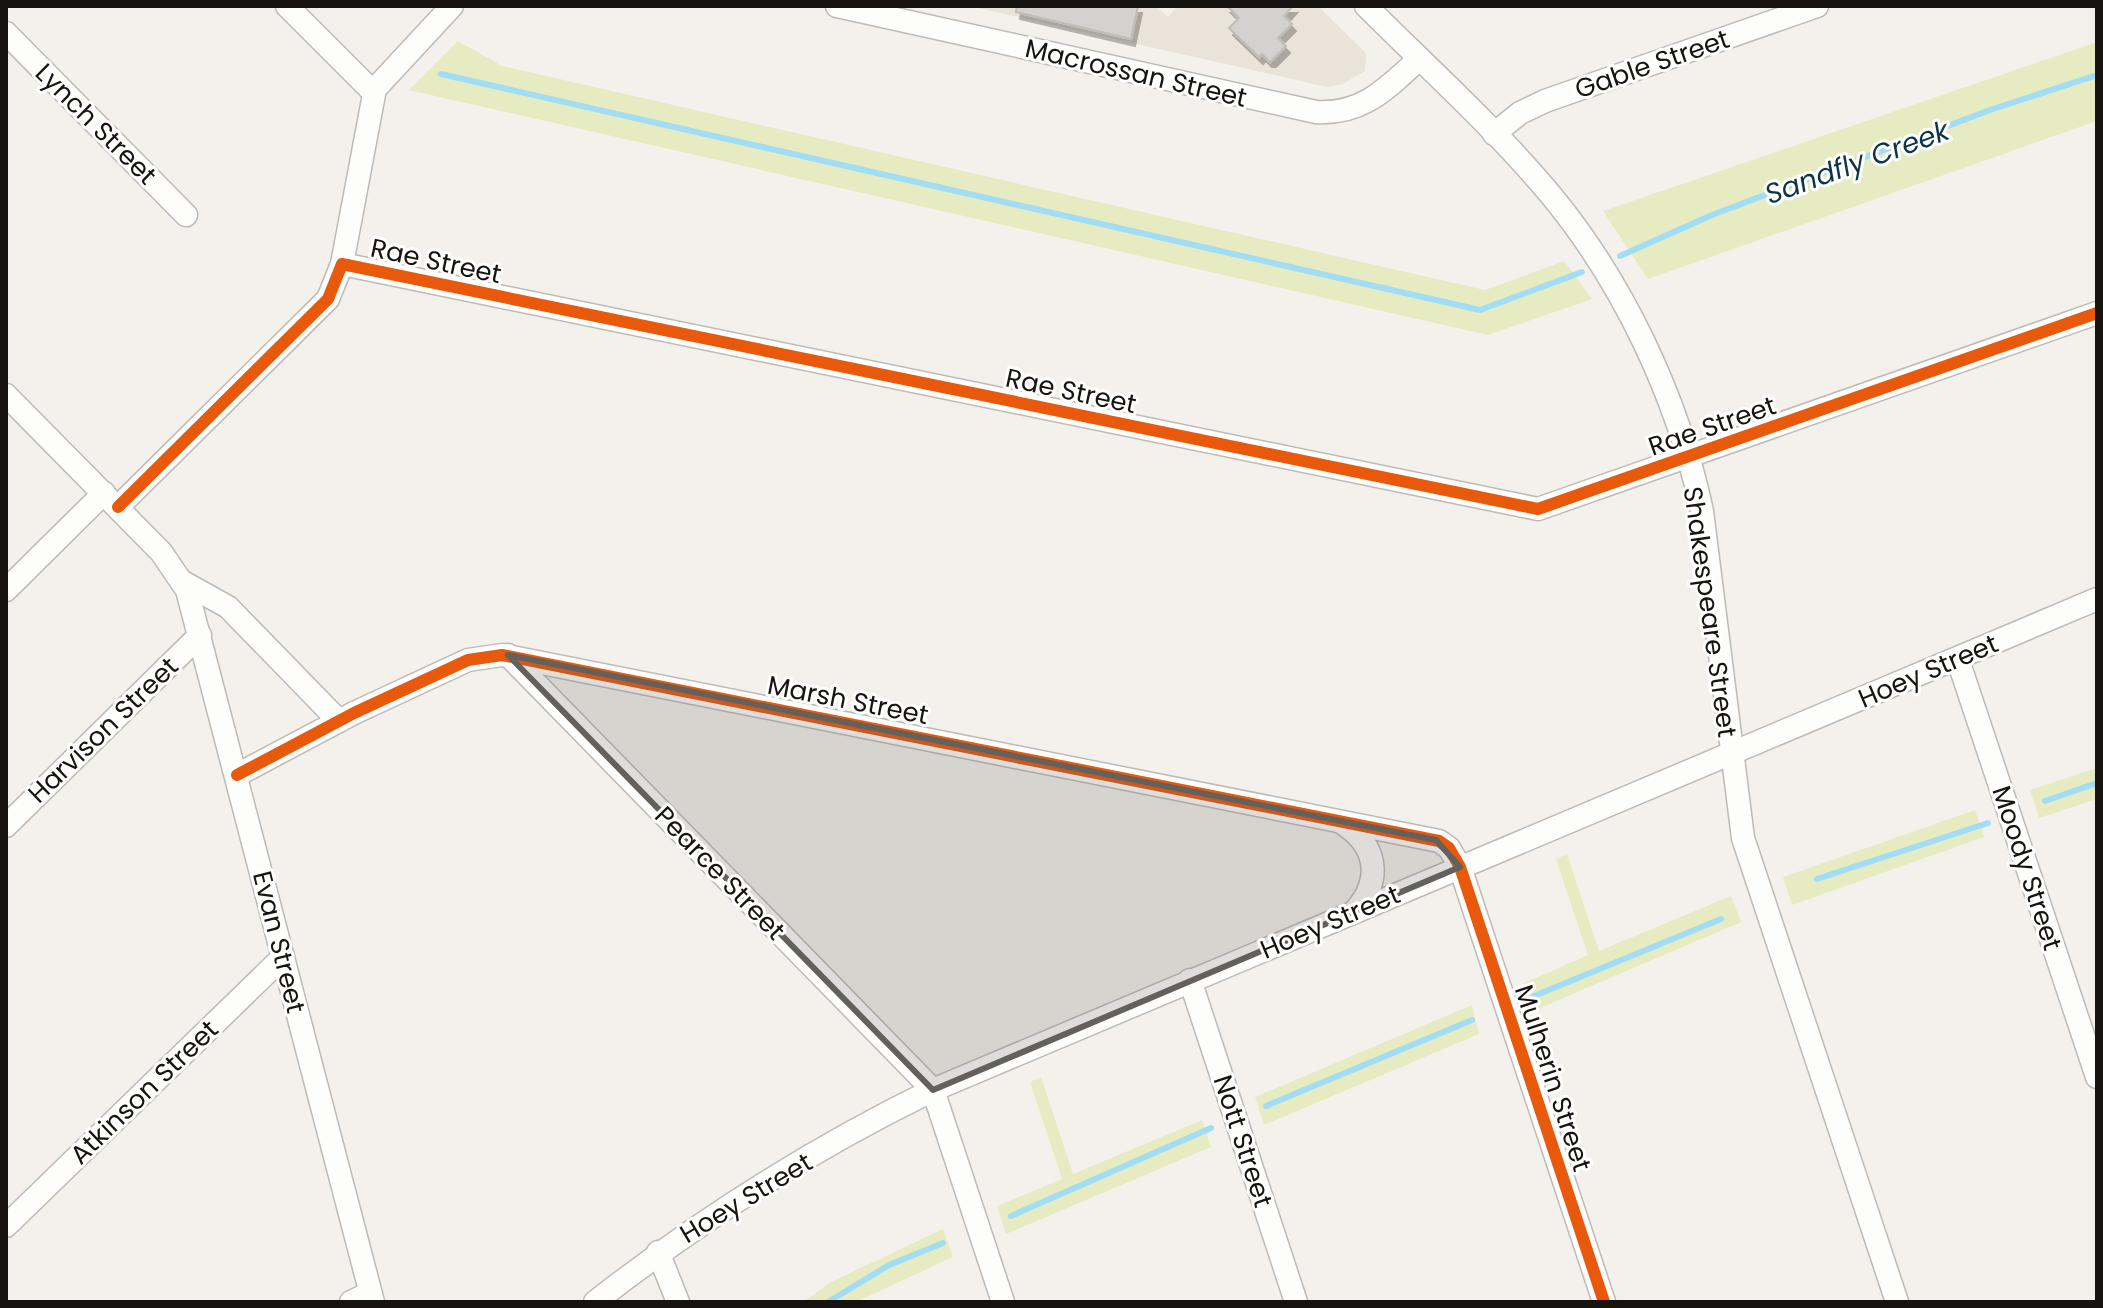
<svg xmlns="http://www.w3.org/2000/svg" width="2103" height="1308" font-family="Poppins,sans-serif">
	<defs>
		<filter id="shadow"><feDropShadow dx="4" dy="7" stdDeviation="0" flood-color="#0004"/></filter>
	</defs>
	<rect width="100%" height="100%" fill="#f4f1ec"/>
	<path fill="#eae3d9" d="M 969,6 L 1156,6 L 1168,17 L 1178,6 L 1318,6 L 1366,53 L 1365,71 L 1343,84 L 1327,87 Z"/>
	<g fill="#e7ebc1">
		<path d="M 458,41 L 502,66 L 1485,290 L 1564,261 L 1592,299 L 1488,335 L 409,90 Z"/>
		<path d="M 2097,42 L 2097,121 L 1648,279 L 1603,211 Z"/>
		<path d="M 2097,768 L 2097,799 L 2039,818 L 2030,790 Z"/>
		<path d="M 1975,810 L 1984,837 L 1792,905 L 1783,877 Z"/>
		<path d="M 1567,854 L 1599,951 L 1731,896 L 1741,922 L 1533,1011 L 1524,983 L 1588,955 L 1556,859 Z"/>
		<path d="M 1472,1005 L 1479,1034 L 1264,1125 L 1255,1097 Z"/>
		<path d="M 1041,1077 L 1073,1174 L 1202,1120 L 1211,1147 L 1006,1234 L 997,1206 L 1062,1179 L 1030,1082 Z"/>
		<path d="M 943,1229 L 953,1257 L 856,1302 L 803,1302 L 831,1282 Z"/>
	</g>
	<g fill="none" stroke-linecap="round" stroke-linejoin="round">
		<g stroke="#a2ddf6" stroke-width="6">
			<path d="M 441,74 L 1480,310 L 1582,272"/>
			<path d="M 1620,256 L 1712,215 L 1990,110 L 2097,75"/>
			<path d="M 2045,801 L 2097,783"/>
			<path d="M 1817,879 L 1988,823"/>
			<path d="M 1534,996 L 1721,919"/>
			<path d="M 1266,1106 L 1472,1020"/>
			<path d="M 1011,1216 L 1211,1128"/>
			<path d="M 828,1302 L 889,1265 L 943,1243"/>
		</g>
	</g>
	<g fill="#d4d1cf" stroke="#bfbcba" stroke-width="2" filter="url(#shadow)">
		<path d="M 1017,6 L 1138,6 L 1131,39 L 1016,12 Z"/>
		<path d="M 1227,6 L 1293,6 L 1284,16 L 1292,24 L 1278,38 L 1286,46 L 1270,62 L 1262,54 L 1259,57 L 1229,28 L 1239,18 Z"/>
	</g>
	<g fill="none" stroke-linecap="round" stroke-linejoin="round">
		<g stroke="#bdbbb7" stroke-width="25">
			<g id="minor">
				<path d="M 287,6 L 374,93"/>
				<path d="M 837,6 L 1316,112 C 1363,115 1387,88 1419,59"/>
				<path d="M 1366,6 C 1428,68 1494,127 1550,194 C 1624,283 1678,399 1702,511 L 1743,838 L 1897,1302"/>
				<path d="M 6,33 L 186,215"/>
				<path d="M 1494,134 L 1520,113 L 1545,101 L 1817,6"/>
				<path d="M 342,264 L 375,89 L 452,6"/>
				<path d="M 6,395 L 161,552 L 187,590 L 373,1302"/>
				<path d="M 118,507 L 328,299 L 342,264 L 1538,509 L 2097,313"/>
				<path d="M 183,582 L 228,607 L 339,721"/>
				<path d="M 6,590 L 104,493"/>
				<path d="M 508,655 L 933,1090 L 1003,1302"/>
				<path d="M 1958,660 L 2097,1077"/>
				<path d="M 237,775 L 354,713 L 468,660 L 502,655 L 1439,841 L 1449,848 L 1460,867 L 1604,1302"/>
				<path d="M 1342,823 C 1377,845 1383,879 1355,911"/>
				<path d="M 6,826 L 200,635"/>
				<path d="M 1190,980 L 1296,1302"/>
				<path d="M 6,1226 L 283,957"/>
				<path d="M 658,1252 L 678,1302"/>
				<path d="M 351,1302 L 370,1293"/>
				<path d="M 595,1302 C 699,1221 814,1148 933,1090 L 2097,599"/>
			</g>
		</g>
		<use href="#minor" stroke="#fdfdfc" stroke-width="22"/>
		<g stroke="#fff" stroke-width="17">
			<g id="cycleway">
				<path d="M 118,507 L 328,299 L 342,264 L 1538,509 L 2097,313"/>
				<path d="M 237,775 L 354,713 L 468,660 L 502,655 L 1439,841 L 1449,848 L 1460,867 L 1604,1302"/>
			</g>
		</g>
		<use href="#cycleway" stroke="#e8590c" stroke-width="12"/>
	</g>
	<path fill="#64615d" fill-opacity="0.2" stroke="#64615d" stroke-width="6" stroke-linejoin="round" d="M 508,655 L 1436,840 L 1460,867 L 933,1090 Z"/>
	<g text-anchor="middle" stroke-width="6" stroke-linejoin="round" paint-order="stroke">
		<g font-size="26" fill="#161310" stroke="#fff">
			<text transform="translate(1652 64) rotate(-19)" y="9">Gable Street</text>
			<text transform="translate(1136 73) rotate(13)" y="9">Macrossan Street</text>
			<text transform="translate(96 124) rotate(45)" y="9">Lynch Street</text>
			<text transform="translate(436 261) rotate(12)" y="9">Rae Street</text>
			<text transform="translate(1071 391) rotate(12)" y="9">Rae Street</text>
			<text transform="translate(1712 426) rotate(-19)" y="9">Rae Street</text>
			<text transform="translate(1710 612) rotate(82)" y="9">Shakespeare Street</text>
			<text transform="translate(1928 671) rotate(-23)" y="9">Hoey Street</text>
			<text transform="translate(848 700) rotate(11)" y="9">Marsh Street</text>
			<text transform="translate(103 730) rotate(-44)" y="9">Harvison Street</text>
			<text transform="translate(2027 868) rotate(72)" y="9">Moody Street</text>
			<text transform="translate(720 873) rotate(46)" y="9">Pearce Street</text>
			<text transform="translate(1330 922) rotate(-23)" y="9">Hoey Street</text>
			<text transform="translate(279 942) rotate(76)" y="9">Evan Street</text>
			<text transform="translate(1553 1078) rotate(72)" y="9">Mulherin Street</text>
			<text transform="translate(144 1092) rotate(-44)" y="9">Atkinson Street</text>
			<text transform="translate(1243 1141) rotate(72)" y="9">Nott Street</text>
			<text transform="translate(746 1198) rotate(-31)" y="9">Hoey Street</text>
		</g>
		<g font-size="28" font-style="italic" fill="#0d3545" stroke="#fff">
			<text transform="translate(1857 162) rotate(-20)" y="10">Sandfly Creek</text>
		</g>
	</g>
	<rect width="2103" height="1308" fill="none" stroke="#161310" stroke-width="16"/>
</svg>
